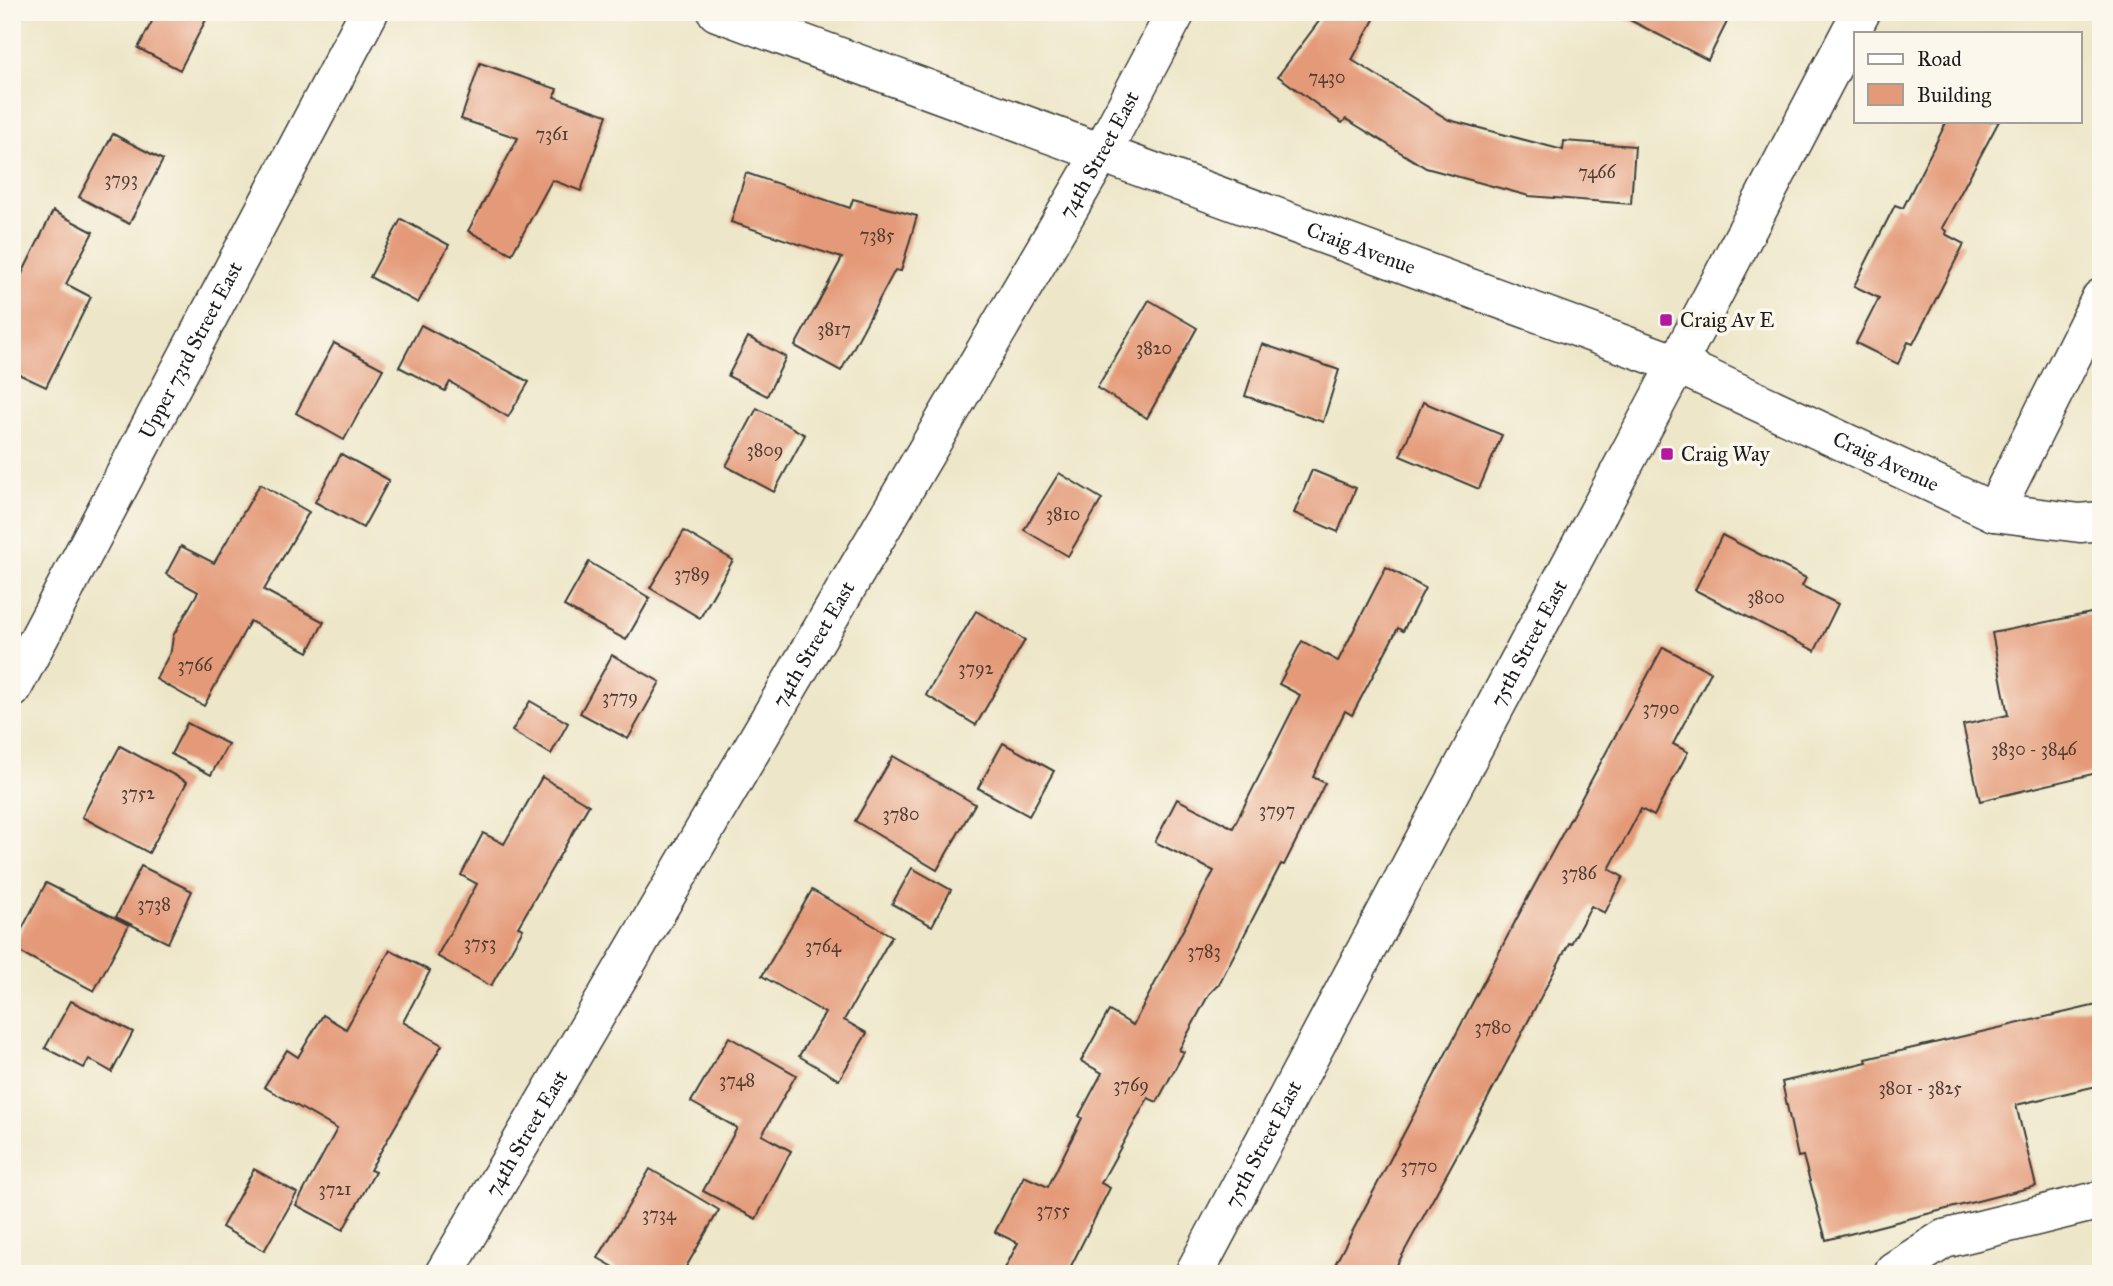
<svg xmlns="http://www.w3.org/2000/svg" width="2113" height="1286" font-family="'IM FELL Great Primer',serif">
	<rect width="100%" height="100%" fill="#fbf7ec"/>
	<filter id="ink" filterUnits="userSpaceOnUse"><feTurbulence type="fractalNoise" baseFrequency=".0143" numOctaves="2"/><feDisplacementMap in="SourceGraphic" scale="14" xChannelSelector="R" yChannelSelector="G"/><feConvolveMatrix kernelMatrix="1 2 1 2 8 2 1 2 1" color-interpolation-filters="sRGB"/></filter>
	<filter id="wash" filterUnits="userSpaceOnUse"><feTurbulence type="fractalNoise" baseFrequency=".00686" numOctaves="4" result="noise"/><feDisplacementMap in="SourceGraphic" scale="28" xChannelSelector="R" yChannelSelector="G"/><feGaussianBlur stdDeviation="1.57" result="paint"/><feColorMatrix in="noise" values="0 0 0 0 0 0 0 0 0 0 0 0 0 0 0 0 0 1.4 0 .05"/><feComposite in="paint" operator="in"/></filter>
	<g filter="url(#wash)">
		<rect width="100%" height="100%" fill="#ede6c8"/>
		<g id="blocks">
			<g fill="#e49a78">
				<path d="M 157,12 L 210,12 L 180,70 L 138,48 Z"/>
				<path d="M 1326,12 L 1378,12 L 1352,60 L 1449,120 L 1563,150 L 1564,141 L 1635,146 L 1631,204 L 1529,196 L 1426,168 L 1346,119 L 1342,123 L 1278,76 Z"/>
				<path d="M 1614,12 L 1732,12 L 1708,60 Z"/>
				<path d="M 480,63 L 557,89 L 554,97 L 607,115 L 581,191 L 552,180 L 512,254 L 468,231 L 518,138 L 461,119 Z"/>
				<path d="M 1947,121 L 1999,121 L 1942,228 L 1946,231 L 1945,234 L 1964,244 L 1913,344 L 1908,342 L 1898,364 L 1856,343 L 1879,298 L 1854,286 L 1895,205 L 1903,208 Z"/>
				<path d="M 113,134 L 163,160 L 129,224 L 79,197 Z"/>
				<path d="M 746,173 L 850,208 L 853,199 L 917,216 L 901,271 L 895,270 L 841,371 L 795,346 L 842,258 L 731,222 Z"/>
				<path d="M 53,211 L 93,232 L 66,284 L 91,297 L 46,387 L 12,371 L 12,294 Z"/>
				<path d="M 401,219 L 449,245 L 418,303 L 370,277 Z"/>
				<path d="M 1149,300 L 1197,328 L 1147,418 L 1097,388 Z"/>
				<path d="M 421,325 L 529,382 L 508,417 L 450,382 L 445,391 L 399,367 Z"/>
				<path d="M 748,337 L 786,357 L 767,396 L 728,376 Z"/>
				<path d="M 334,343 L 383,369 L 344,440 L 296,413 Z"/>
				<path d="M 1262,344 L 1339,370 L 1323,422 L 1245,396 Z"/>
				<path d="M 1423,402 L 1502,435 L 1479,489 L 1400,456 Z"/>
				<path d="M 757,408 L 805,435 L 774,492 L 726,466 Z"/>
				<path d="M 341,454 L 389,480 L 363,528 L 315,502 Z"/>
				<path d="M 1312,470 L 1356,488 L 1338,532 L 1294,513 Z"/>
				<path d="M 1059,473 L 1102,499 L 1068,556 L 1024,530 Z"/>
				<path d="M 260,484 L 309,512 L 264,590 L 324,622 L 308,652 L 250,621 L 204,706 L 156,679 L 171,651 L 173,636 L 198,592 L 166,574 L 181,546 L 214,563 Z"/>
				<path d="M 684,531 L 733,560 L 700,618 L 650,588 Z"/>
				<path d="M 1722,535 L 1806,578 L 1802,586 L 1838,604 L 1815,651 L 1695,590 Z"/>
				<path d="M 589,562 L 650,598 L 626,640 L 564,606 Z"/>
				<path d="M 1386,567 L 1425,588 L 1403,631 L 1398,628 L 1352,715 L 1345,711 L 1313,777 L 1325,783 L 1284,865 L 1281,864 L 1219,984 L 1209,994 L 1179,1050 L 1184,1052 L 1157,1102 L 1148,1098 L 1101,1183 L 1110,1188 L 1067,1274 L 1002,1274 L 1018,1243 L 995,1232 L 1024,1176 L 1048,1187 L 1082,1118 L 1079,1116 L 1102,1073 L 1081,1061 L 1109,1011 L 1133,1025 L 1214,871 L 1155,842 L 1177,799 L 1233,828 L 1300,695 L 1279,684 L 1302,641 L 1338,661 Z"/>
				<path d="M 976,611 L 1025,640 L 976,725 L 926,695 Z"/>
				<path d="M 2101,611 L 2101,772 L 1980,801 L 1963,725 L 2008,715 L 1992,633 Z"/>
				<path d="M 1663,647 L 1711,672 L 1673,744 L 1688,752 L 1654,816 L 1641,809 L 1609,869 L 1623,877 L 1605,913 L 1591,906 L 1571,944 L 1569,943 L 1487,1100 L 1392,1274 L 1330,1274 L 1526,901 Z"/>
				<path d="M 612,655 L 660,682 L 628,739 L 580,713 Z"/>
				<path d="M 530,701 L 568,723 L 551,754 L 512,731 Z"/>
				<path d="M 187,723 L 228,744 L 211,775 L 171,754 Z"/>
				<path d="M 1003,743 L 1054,771 L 1029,816 L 978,788 Z"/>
				<path d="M 120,746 L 187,782 L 149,853 L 82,817 Z"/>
				<path d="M 893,756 L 975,804 L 937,870 L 855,821 Z"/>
				<path d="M 542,777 L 589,805 L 518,927 L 523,929 L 491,986 L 437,956 L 477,884 L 461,875 L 483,833 L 504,844 Z"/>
				<path d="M 141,866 L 192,891 L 168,943 L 116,917 Z"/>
				<path d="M 912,868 L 951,890 L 932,926 L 892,904 Z"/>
				<path d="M 46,883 L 129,925 L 94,991 L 12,948 Z"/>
				<path d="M 812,890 L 892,936 L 844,1020 L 867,1033 L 839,1080 L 799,1056 L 825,1013 L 762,976 Z"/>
				<path d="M 390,950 L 430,971 L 403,1022 L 442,1045 L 370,1170 L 375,1172 L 343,1230 L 296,1205 L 337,1129 L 264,1087 L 287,1050 L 298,1057 L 323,1015 L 346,1029 Z"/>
				<path d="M 71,1001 L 133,1032 L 112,1072 L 89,1059 L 84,1068 L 45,1048 Z"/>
				<path d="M 2101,1004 L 2101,1085 L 2016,1105 L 2036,1186 L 1826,1240 L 1803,1156 L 1798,1157 L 1782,1082 L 1867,1062 L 1866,1059 Z"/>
				<path d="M 729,1037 L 796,1075 L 762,1135 L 791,1151 L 756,1219 L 703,1191 L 737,1128 L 691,1102 Z"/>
				<path d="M 254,1169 L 297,1193 L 264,1251 L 222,1227 Z"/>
				<path d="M 650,1169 L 719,1210 L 682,1274 L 626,1274 L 598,1258 Z"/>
			</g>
		</g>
	</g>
	<g filter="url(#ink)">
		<use href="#blocks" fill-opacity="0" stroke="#3b3a36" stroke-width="2"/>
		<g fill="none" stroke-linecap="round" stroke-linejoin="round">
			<g stroke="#3b3a36" stroke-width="41">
				<g id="minor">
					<path id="s1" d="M 717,12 L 1677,364 L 1994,512 L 2080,523 L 2101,521"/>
					<path d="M 1994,512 L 2101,298"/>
					<path id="s2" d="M 12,689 L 369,12"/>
					<path d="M 1894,1271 L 1944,1239 L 2101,1200"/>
					<path id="s3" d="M 444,1274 L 1102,152 L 1176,12"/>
					<path id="s4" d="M 1194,1274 L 1677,364 L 1861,12"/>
				</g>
			</g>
			<use href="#minor" stroke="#fff" stroke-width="38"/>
		</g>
	</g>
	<g fill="#b5179e" stroke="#fbf7ec" stroke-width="2.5">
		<rect x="1659" y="313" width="14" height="14" rx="3.5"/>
		<rect x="1660" y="447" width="14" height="14" rx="3.5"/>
	</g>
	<g text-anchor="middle" stroke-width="7" stroke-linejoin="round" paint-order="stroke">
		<g font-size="18" fill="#4e3c33">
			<text x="1327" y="83">7430</text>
			<text x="552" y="140">7361</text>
			<text x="1597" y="178">7466</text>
			<text x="121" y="185">3793</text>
			<text x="877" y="241">7385</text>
			<text x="834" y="335">3817</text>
			<text x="1154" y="354">3820</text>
			<text x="765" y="456">3809</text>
			<text x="1063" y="520">3810</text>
			<text x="692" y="580">3789</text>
			<text x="1766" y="603">3800</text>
			<text x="195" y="671">3766</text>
			<text x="976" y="674">3792</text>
			<text x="620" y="703">3779</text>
			<text x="1661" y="714">3790</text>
			<text x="2034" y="755">3830 - 3846</text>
			<text x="138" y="799">3752</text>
			<text x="1277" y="816">3797</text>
			<text x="901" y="820">3780</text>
			<text x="1579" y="879">3786</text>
			<text x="154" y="910">3738</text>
			<text x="480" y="949">3753</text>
			<text x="823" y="952">3764</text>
			<text x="1204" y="957">3783</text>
			<text x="1493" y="1033">3780</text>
			<text x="737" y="1086">3748</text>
			<text x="1131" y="1091">3769</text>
			<text x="1920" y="1094">3801 - 3825</text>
			<text x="1419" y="1172">3770</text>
			<text x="335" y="1195">3721</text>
			<text x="1053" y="1216">3755</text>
			<text x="659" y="1220">3734</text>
		</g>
		<g font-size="21" fill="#1c1c1c" stroke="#fbf7ec">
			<text dy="7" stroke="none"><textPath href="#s3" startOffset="1297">74th Street East</textPath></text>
			<text dy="7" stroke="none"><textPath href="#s1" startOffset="686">Craig Avenue</textPath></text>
			<text dy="7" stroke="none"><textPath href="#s2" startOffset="383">Upper 73rd Street East</textPath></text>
			<text dy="7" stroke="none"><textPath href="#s1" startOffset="1253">Craig Avenue</textPath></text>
			<text dy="7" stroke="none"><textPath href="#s4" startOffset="714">75th Street East</textPath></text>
			<text dy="7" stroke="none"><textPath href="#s3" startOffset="730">74th Street East</textPath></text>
			<text dy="7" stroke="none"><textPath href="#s3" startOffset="163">74th Street East</textPath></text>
			<text dy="7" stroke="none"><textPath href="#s4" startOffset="147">75th Street East</textPath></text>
		</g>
		<g font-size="21" fill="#1c1c1c" stroke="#fbf7ec" text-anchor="start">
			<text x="1680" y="327">Craig Av E</text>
			<text x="1681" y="461">Craig Way</text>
		</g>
	</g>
	<rect width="2113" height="1286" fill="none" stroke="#fbf7ec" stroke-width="42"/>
	<rect x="1854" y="32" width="228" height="91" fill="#fbf7ec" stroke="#a29f99" stroke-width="2"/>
	<rect x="1868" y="54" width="35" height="10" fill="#ffffff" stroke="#a29f99" stroke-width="2"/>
	<text x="1917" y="66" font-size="21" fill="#1c1c1c">Road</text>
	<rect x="1868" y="84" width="35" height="21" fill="#e49a78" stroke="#a29f99" stroke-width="2"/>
	<text x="1917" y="102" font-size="21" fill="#1c1c1c">Building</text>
</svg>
